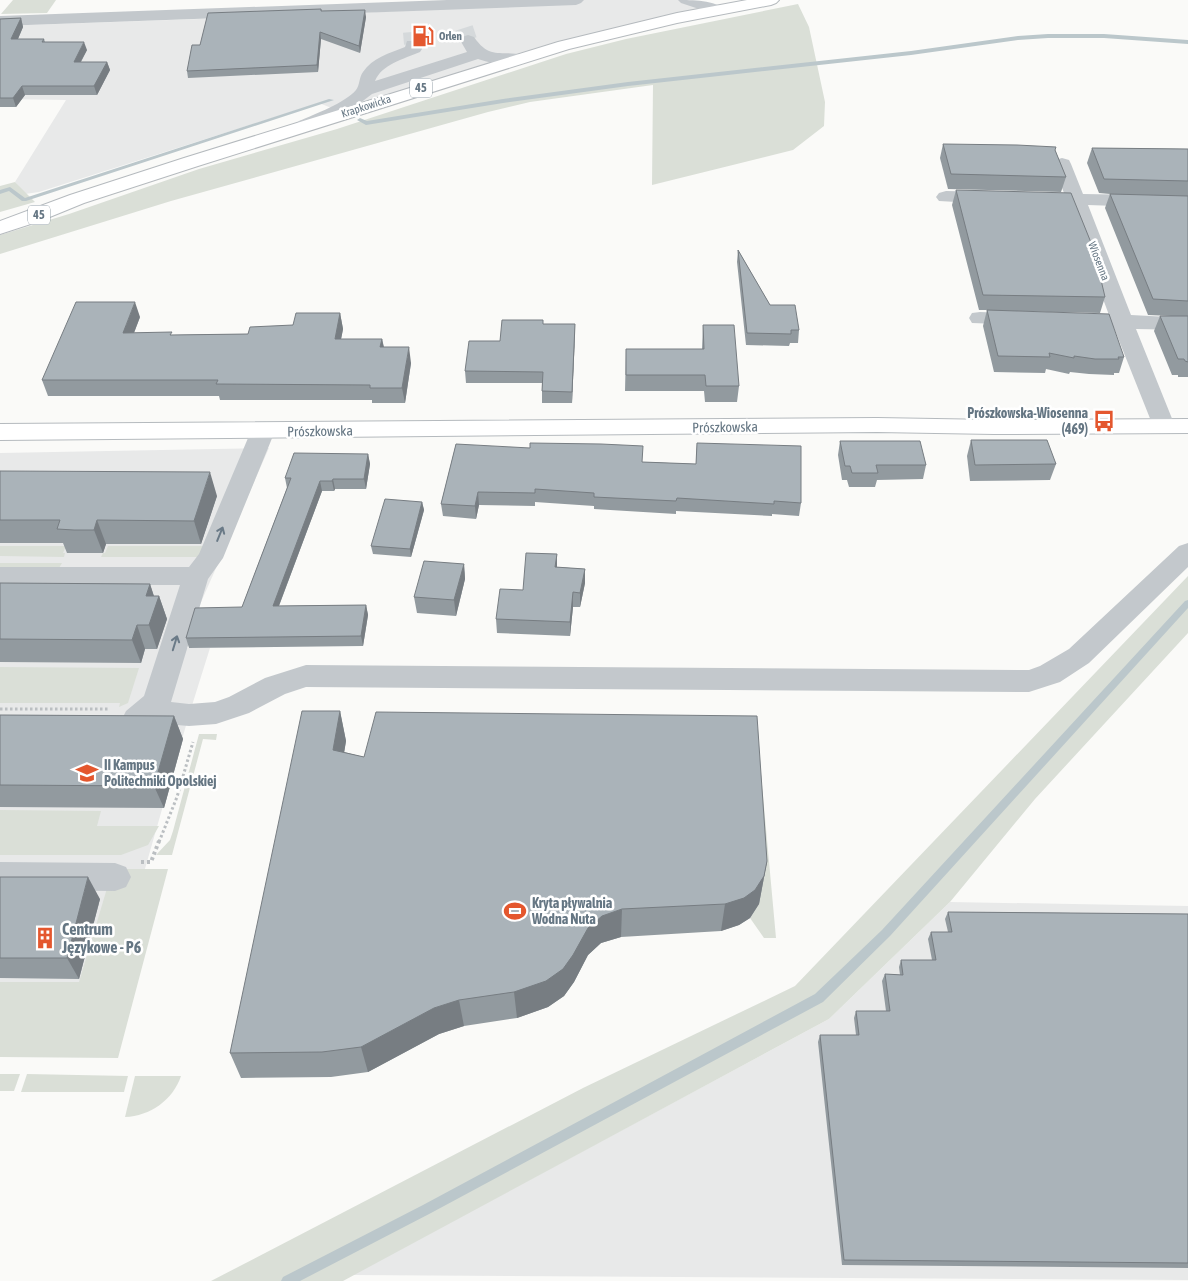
<svg xmlns="http://www.w3.org/2000/svg" width="1188" height="1281" font-family="'Asap Condensed',sans-serif">
	<rect width="100%" height="100%" fill="#fafaf8"/>
	<g fill="#e8e9e9">
		<path d="M 576,0 L 686,0 L 717,10 L 677,18 L 344,113 L 319,103 L 39,192 L 25,194 L 15,182 L 66,100 L 0,99 L 0,26 L 343,14 Z"/>
		<path d="M 269,448 L 194,618 L 186,648 L 210,648 L 189,715 L 94,1047 L 0,1046 L 0,453 Z"/>
		<path d="M 950,902 L 1188,906 L 1188,1280 L 352,1275 L 829,1019 Z"/>
	</g>
	<g fill="#dadfd7">
		<path d="M 13,0 L 56,0 L 47,13 L 1,14 Z"/>
		<path d="M 798,4 L 809,27 L 825,102 L 824,126 L 793,150 L 652,185 L 653,85 L 530,102 L 488,112 L 171,201 L 0,254 L 0,235 L 69,214 L 199,169 L 337,129 L 566,54 L 626,39 Z"/>
		<path d="M 15,182 L 35,202 L 0,212 L 0,186 Z"/>
		<path d="M 0,546 L 66,546 L 63,553 L 65,553 L 64,557 L 0,556 Z"/>
		<path d="M 108,546 L 205,546 L 200,557 L 101,557 L 103,553 L 105,553 Z"/>
		<path d="M 0,563 L 62,563 L 59,568 L 0,568 Z"/>
		<path d="M 1188,576 L 1188,633 L 1035,799 L 950,902 L 829,1019 L 343,1281 L 211,1281 L 583,1088 L 795,986 Z"/>
		<path d="M 0,667 L 139,668 L 128,703 L 119,707 L 120,703 L 0,703 Z"/>
		<path d="M 757,730 L 776,938 L 764,938 L 750,918 L 759,904 Z"/>
		<path d="M 199,734 L 217,734 L 216,740 L 203,739 L 172,855 L 156,855 L 170,840 L 173,831 Z"/>
		<path d="M 0,810 L 101,811 L 97,826 L 159,826 L 148,845 L 121,855 L 0,855 Z"/>
		<path d="M 126,869 L 168,869 L 118,1058 L 0,1057 L 0,982 L 79,982 L 108,885 Z"/>
		<path d="M 0,1074 L 20,1074 L 14,1091 L 0,1091 Z"/>
		<path d="M 27,1074 L 128,1076 L 124,1092 L 21,1092 Z"/>
		<path d="M 135,1076 L 181,1076 C 173,1100 150,1116 125,1117 Z"/>
	</g>
	<g fill="none" stroke-linecap="round" stroke-linejoin="round">
		<g fill="#bbc7cb" fill-rule="evenodd">
			<path d="M 1048,34 L 1104,34 L 1188,40 L 1188,44 L 1104,38 L 1048,38 L 1018,40 L 911,55 L 628,86 L 503,103 L 366,125 L 357,120 L 360,118 L 367,121 L 503,99 L 628,82 L 911,51 L 1018,36 Z"/>
			<path d="M 329,99 L 334,100 L 26,201 L 22,201 L 9,191 L 0,194 L 0,190 L 10,187 L 25,198 Z"/>
			<path d="M 1188,600 L 1188,608 L 890,936 L 823,1002 L 431,1213 L 300,1281 L 281,1281 L 283,1277 L 423,1205 L 815,994 L 882,930 L 1185,601 Z"/>
		</g>
		<g stroke="#d5d9db" stroke-width="18" stroke-dasharray="18 9" stroke-linecap="butt">
			<path d="M 464,28 L 468,40"/>
			<path d="M 412,32 L 413,44"/>
		</g>
		<g stroke="#b5babe" stroke-width="2">
			<g id="major">
				<path d="M 747,0 L 779,0 L 776,3 L 771,5 L 677,23 L 569,49 L 198,166 L 84,203 L 40,221 L 0,234 L 0,221 L 70,195 L 184,158 L 558,42 L 677,13 Z"/>
				<path d="M 877,418 L 994,420 L 1188,419 L 1188,433 L 994,434 L 877,432 L 0,440 L 0,424 Z"/>
			</g>
		</g>
		<g stroke="#bbbfc2" stroke-width="3" stroke-dasharray="2.5 2.5" stroke-linecap="butt">
			<path d="M 0,709 L 109,709"/>
			<path d="M 159,842 L 177,797 L 193,742"/>
		</g>
		<path stroke="#bbbfc2" stroke-width="4" stroke-dasharray="3 3" stroke-linecap="butt" d="M 141,862 L 151,862 L 159,841"/>
		<g fill="#c3c8cc" fill-rule="evenodd">
			<path d="M 447,0 L 584,0 L 581,3 L 576,5 L 0,26 L 0,16 Z"/>
			<path d="M 678,0 C 691,0 716,0 725,10 L 723,13 L 717,15 L 681,3 Z"/>
			<path d="M 468,35 L 474,37 C 490,60 500,50 524,55 L 526,59 L 524,63 C 509,66 492,64 478,59 L 372,94 L 351,110 L 311,129 L 305,130 L 299,129 L 296,125 L 299,121 C 315,114 345,103 356,90 C 360,85 359,77 363,72 C 372,58 390,53 405,47 L 407,41 L 419,41 L 422,49 L 420,52 C 404,59 382,64 375,81 L 467,52 L 460,40 L 462,37 Z"/>
			<path d="M 1062,158 L 1069,160 L 1071,164 L 1083,194 L 1145,195 L 1152,197 L 1155,201 L 1152,205 L 1145,207 L 1088,205 L 1131,315 L 1188,318 L 1188,330 L 1136,329 L 1175,426 L 1171,431 L 1163,433 L 1155,431 L 1114,328 L 1098,326 L 1095,321 L 1098,316 L 1109,315 L 1068,205 L 1053,203 L 1050,199 L 1053,195 L 1064,193 L 1053,164 L 1055,160 Z"/>
			<path d="M 946,191 L 992,192 L 999,194 L 1002,198 L 999,202 L 992,204 L 939,201 L 936,197 L 939,193 Z"/>
			<path d="M 980,312 L 1031,314 L 1034,319 L 1031,324 L 1023,325 L 972,323 L 969,318 L 972,313 Z"/>
			<path d="M 263,423 L 271,426 L 275,431 L 223,558 L 208,579 L 171,702 L 189,704 L 215,702 L 229,697 L 265,678 L 306,665 L 1029,670 L 1040,666 L 1069,649 L 1179,546 L 1188,543 L 1188,567 L 1089,663 L 1060,682 L 1029,692 L 306,687 L 285,694 L 249,713 L 216,724 L 189,726 L 153,723 L 136,730 L 126,727 L 122,719 L 126,711 L 144,696 L 180,585 L 0,585 L 0,567 L 189,567 L 199,554 L 251,431 L 255,426 Z"/>
			<path d="M 0,862 L 115,863 L 126,867 L 131,877 L 126,887 L 115,891 L 0,890 Z"/>
		</g>
		<use href="#major" fill="#fff" fill-rule="evenodd"/>
	</g>
	<g fill="#929a9f">
		<path d="M 321,9 L 322,11 L 366,17 L 360,53 L 321,39 L 318,72 L 188,78 L 187,71 L 200,45 Z"/>
		<path d="M 21,18 L 23,27 L 18,39 L 44,39 L 45,42 L 87,50 L 81,62 L 107,62 L 110,70 L 97,95 L 25,95 L 16,107 L 0,107 L 0,19 Z"/>
		<path d="M 943,144 L 1055,150 L 1066,177 L 1061,192 L 948,189 L 940,158 Z"/>
		<path d="M 1092,148 L 1188,149 L 1188,377 L 1178,377 L 1178,375 L 1172,375 L 1154,331 L 1160,316 L 1171,316 L 1148,315 L 1105,208 L 1110,194 L 1099,193 L 1087,163 Z"/>
		<path d="M 956,190 L 1105,297 L 1100,313 L 1003,311 L 1124,357 L 1119,373 L 1114,373 L 1114,375 L 1089,374 L 1070,372 L 1069,374 L 1046,369 L 1045,373 L 994,372 L 983,326 L 987,310 L 979,310 L 952,205 Z"/>
		<path d="M 738,250 L 770,305 L 799,330 L 798,343 L 790,343 L 789,346 L 746,345 L 737,262 Z"/>
		<path d="M 340,313 L 343,329 L 341,339 L 382,339 L 384,347 L 411,363 L 405,403 L 372,403 L 372,400 L 220,400 L 219,396 L 48,396 L 42,380 L 140,317 L 134,333 L 173,335 L 248,334 L 293,325 Z"/>
		<path d="M 543,324 L 575,324 L 572,403 L 542,403 L 542,383 L 466,383 L 465,371 L 500,341 Z"/>
		<path d="M 703,325 L 739,386 L 737,402 L 705,402 L 704,391 L 625,391 L 626,349 L 702,349 Z"/>
		<path d="M 971,440 L 1056,464 L 1050,480 L 970,481 L 967,456 Z"/>
		<path d="M 840,441 L 926,465 L 923,479 L 877,480 L 875,487 L 849,487 L 847,480 L 842,480 L 838,455 Z"/>
		<path d="M 697,443 L 801,503 L 799,516 L 772,514 L 772,516 L 676,511 L 676,514 L 594,509 L 594,506 L 535,502 L 535,506 L 479,505 L 476,519 L 443,516 L 441,504 L 456,444 L 643,462 L 696,464 Z"/>
		<path d="M 368,454 L 370,464 L 366,489 L 335,489 L 334,491 L 322,491 L 279,606 L 366,605 L 368,615 L 363,646 L 189,648 L 186,638 L 242,607 L 287,488 L 285,478 Z"/>
		<path d="M 0,471 L 217,496 L 201,544 L 106,544 L 103,553 L 67,553 L 63,543 L 0,543 Z"/>
		<path d="M 422,502 L 424,510 L 411,557 L 373,554 L 371,546 Z"/>
		<path d="M 557,554 L 557,567 L 585,569 L 585,583 L 580,607 L 573,607 L 570,636 L 497,633 L 496,619 Z"/>
		<path d="M 464,564 L 465,579 L 456,616 L 417,613 L 414,597 Z"/>
		<path d="M 0,583 L 150,584 L 154,596 L 159,596 L 167,619 L 157,649 L 145,649 L 141,663 L 0,662 Z"/>
		<path d="M 340,711 L 346,741 L 344,752 L 767,861 L 759,904 L 750,918 L 739,925 L 721,931 L 621,937 L 601,943 L 588,955 L 574,982 L 564,996 L 548,1007 L 517,1018 L 464,1026 L 439,1034 L 368,1072 L 331,1077 L 241,1078 L 230,1053 Z"/>
		<path d="M 0,715 L 174,716 L 183,739 L 164,808 L 0,807 Z"/>
		<path d="M 0,877 L 100,899 L 79,979 L 0,978 Z"/>
		<path d="M 948,912 L 1188,914 L 1188,1268 L 842,1265 L 818,1042 L 820,1035 L 856,1035 L 854,1018 L 856,1011 L 886,1011 L 882,981 L 885,974 L 900,975 L 899,967 L 901,960 L 932,960 L 928,939 L 931,932 L 948,932 L 945,919 Z"/>
	</g>
	<g fill="#777d82">
		<path d="M 365,10 L 366,17 L 360,53 L 359,46 Z"/>
		<path d="M 21,18 L 23,27 L 14,48 L 11,39 Z"/>
		<path d="M 320,32 L 321,39 L 318,72 L 317,65 Z"/>
		<path d="M 84,42 L 87,50 L 76,70 L 74,62 Z"/>
		<path d="M 107,62 L 110,70 L 97,95 L 94,86 Z"/>
		<path d="M 22,86 L 25,95 L 16,107 L 13,98 Z"/>
		<path d="M 135,302 L 140,317 L 128,348 L 123,333 Z"/>
		<path d="M 340,313 L 343,329 L 338,355 L 335,339 Z"/>
		<path d="M 575,324 L 575,335 L 572,403 L 572,392 Z"/>
		<path d="M 382,339 L 385,354 L 380,347 Z"/>
		<path d="M 409,347 L 411,363 L 405,403 L 402,388 Z"/>
		<path d="M 368,454 L 370,464 L 366,489 L 364,479 Z"/>
		<path d="M 210,472 L 217,496 L 201,544 L 194,521 Z"/>
		<path d="M 333,479 L 335,489 L 334,491 L 332,481 Z"/>
		<path d="M 320,481 L 322,491 L 275,616 L 273,606 Z"/>
		<path d="M 478,492 L 479,505 L 476,519 L 475,506 Z"/>
		<path d="M 422,502 L 424,510 L 411,557 L 410,549 Z"/>
		<path d="M 97,520 L 106,544 L 103,553 L 94,530 Z"/>
		<path d="M 557,554 L 557,568 L 555,567 Z"/>
		<path d="M 464,564 L 465,579 L 456,616 L 454,600 Z"/>
		<path d="M 585,569 L 585,583 L 580,607 L 580,593 Z"/>
		<path d="M 150,584 L 156,603 L 159,596 L 167,619 L 157,649 L 149,625 L 146,596 Z"/>
		<path d="M 573,592 L 573,607 L 570,636 L 570,622 Z"/>
		<path d="M 366,605 L 368,615 L 363,646 L 361,636 Z"/>
		<path d="M 137,625 L 145,649 L 141,663 L 132,640 Z"/>
		<path d="M 340,711 L 346,741 L 340,779 L 333,750 Z"/>
		<path d="M 174,716 L 183,739 L 164,808 L 154,786 Z"/>
		<path d="M 767,861 L 759,904 L 750,918 L 739,925 L 721,931 L 725,904 Z"/>
		<path d="M 88,877 L 100,899 L 79,979 L 67,958 Z"/>
		<path d="M 622,909 L 621,937 L 601,943 L 588,955 L 574,982 L 564,996 L 548,1007 L 517,1018 L 514,992 L 602,916 Z"/>
		<path d="M 459,1000 L 464,1026 L 439,1034 L 368,1072 L 361,1047 L 434,1008 Z"/>
	</g>
	<g fill="#aab3b9" stroke="#777d82">
		<path d="M 321,9 L 321,11 L 365,10 L 359,46 L 320,32 L 317,65 L 187,71 L 192,45 L 200,45 L 208,13 Z"/>
		<path d="M 21,18 L 11,39 L 44,39 L 42,42 L 84,42 L 74,62 L 107,62 L 94,86 L 22,86 L 13,98 L 0,98 L 0,19 Z"/>
		<path d="M 943,144 L 1017,145 L 1056,147 L 1055,150 L 1066,177 L 951,174 Z"/>
		<path d="M 1092,148 L 1188,149 L 1188,181 L 1104,179 Z"/>
		<path d="M 956,190 L 1071,193 L 1094,250 L 1105,297 L 983,295 Z"/>
		<path d="M 1110,194 L 1188,196 L 1188,301 L 1153,299 Z"/>
		<path d="M 738,250 L 770,305 L 795,305 L 799,330 L 791,330 L 791,334 L 747,333 Z"/>
		<path d="M 76,302 L 135,302 L 123,333 L 172,332 L 170,335 L 248,334 L 250,327 L 293,325 L 296,313 L 340,313 L 335,339 L 382,339 L 380,347 L 409,347 L 402,388 L 370,388 L 370,385 L 216,384 L 218,380 L 42,380 Z"/>
		<path d="M 987,310 L 1109,314 L 1124,357 L 1118,357 L 1119,359 L 1095,359 L 1074,356 L 1074,358 L 1049,353 L 1050,357 L 998,356 Z"/>
		<path d="M 1160,316 L 1188,316 L 1188,362 L 1185,361 L 1184,359 L 1178,359 Z"/>
		<path d="M 502,320 L 543,320 L 543,324 L 575,324 L 572,392 L 542,391 L 543,372 L 465,371 L 469,341 L 500,341 Z"/>
		<path d="M 703,325 L 734,325 L 739,386 L 706,386 L 705,375 L 626,375 L 626,349 L 704,349 Z"/>
		<path d="M 971,440 L 1047,440 L 1056,464 L 975,465 Z"/>
		<path d="M 840,441 L 920,441 L 926,465 L 876,465 L 878,473 L 852,473 L 850,466 L 845,466 Z"/>
		<path d="M 530,443 L 601,444 L 643,446 L 642,462 L 696,464 L 697,443 L 801,446 L 801,503 L 774,501 L 774,504 L 677,498 L 676,501 L 594,497 L 594,493 L 535,489 L 535,493 L 478,492 L 475,506 L 441,504 L 456,444 L 530,448 Z"/>
		<path d="M 294,453 L 368,454 L 364,479 L 333,479 L 332,481 L 320,481 L 273,606 L 366,605 L 361,636 L 186,638 L 195,608 L 242,607 L 291,478 L 285,478 Z"/>
		<path d="M 0,471 L 210,472 L 194,521 L 97,520 L 94,530 L 74,530 L 57,529 L 60,520 L 0,520 Z"/>
		<path d="M 385,499 L 422,502 L 410,549 L 371,546 Z"/>
		<path d="M 526,553 L 557,554 L 555,567 L 585,569 L 580,593 L 573,592 L 570,622 L 496,619 L 500,589 L 523,590 Z"/>
		<path d="M 424,561 L 464,564 L 454,600 L 414,597 Z"/>
		<path d="M 0,583 L 150,584 L 146,596 L 159,596 L 149,625 L 137,625 L 132,640 L 0,639 Z"/>
		<path d="M 302,711 L 340,711 L 333,750 L 364,757 L 376,712 L 757,716 L 767,861 L 764,876 L 755,890 L 744,898 L 725,904 L 622,909 L 602,916 L 588,928 L 573,955 L 563,969 L 546,981 L 514,992 L 459,1000 L 434,1008 L 361,1047 L 322,1052 L 230,1053 Z"/>
		<path d="M 0,715 L 174,716 L 154,786 L 0,785 Z"/>
		<path d="M 0,877 L 88,877 L 67,958 L 0,958 Z"/>
		<path d="M 948,912 L 1188,914 L 1188,1263 L 844,1260 L 820,1035 L 859,1035 L 856,1011 L 890,1011 L 885,974 L 903,975 L 901,960 L 936,960 L 931,932 L 952,932 Z"/>
	</g>
	<defs><path id="oneway-shaft" d="M-6 0H5M1.5-3L5.5 0L1.5 3" fill="none" stroke-width="1.6" stroke-linecap="round" stroke-linejoin="round" transform="scale(1.25)"/></defs>
	<g stroke="#6a7a87">
		<use href="#oneway-shaft" transform="translate(220 534) rotate(-68)"/>
		<use href="#oneway-shaft" transform="translate(175 643) rotate(-73)"/>
	</g>
	<defs>
		<g id="fuel-bare" transform="scale(1.725)"><path d="M-5.5-6h7V0h2V4h1.3V-2.5L3-4.5l.8-.8L6-3V5H2.5V1h-1V6h-7ZM-4.2-4.7v3.2H.2V-4.7Z" fill="#e4572e" stroke="#fff" stroke-width="2.5" paint-order="stroke"/></g>
		<g id="bus-bare" transform="scale(1.725)"><path d="M-5-6H5V4H4V6H2V4H-2V6H-4V4H-5ZM-3.5-4V0h7V-4ZM-3.5 1.2v1.5H-2V1.2ZM2 1.2v1.5H3.5V1.2Z" fill="#e4572e" stroke="#fff" stroke-width="2.5" paint-order="stroke"/></g>
		<g id="university-bare" transform="scale(1.725)"><path d="M0-5L7-2L0 1L-7-2ZM-4 1L0 2.5L4 1V4Q0 6-4 4Z" fill="#e4572e" stroke="#fff" stroke-width="2.5" paint-order="stroke"/></g>
		<g id="stadium-bare" transform="scale(1.725)"><path d="M0-5a6.5 5 0 1 0 0 10a6.5 5 0 1 0 0-10ZM-3.5-1.8h7v3.6h-7Z" fill="#e4572e" stroke="#fff" stroke-width="2.5" paint-order="stroke"/></g>
		<g id="building-bare" transform="scale(1.725)"><path d="M-4-6H4V6H1V3H-1V6H-4ZM-2.5-4.3h1.7v1.8h-1.7ZM.8-4.3h1.7v1.8H.8ZM-2.5-1h1.7V.8h-1.7ZM.8-1h1.7V.8H.8Z" fill="#e4572e" stroke="#fff" stroke-width="2.5" paint-order="stroke"/></g>
	</defs>
	<g fill-rule="evenodd">
		<use href="#fuel-bare" x="423" y="36"/>
		<use href="#bus-bare" x="1104" y="421"/>
		<use href="#university-bare" x="87" y="773"/>
		<use href="#stadium-bare" x="515" y="911"/>
		<use href="#building-bare" x="45" y="938"/>
	</g>
	<g text-anchor="middle" stroke-width="5" stroke-linejoin="round" paint-order="stroke">
		<g font-size="11" font-weight="bold" fill="#657683" stroke="#fff" text-anchor="start">
			<text x="439" y="40">Orlen</text>
		</g>
		<g font-size="11" fill="#657683" stroke="#fff">
			<text transform="translate(366 106) rotate(-18)" y="4">Krapkowicka</text>
			<text transform="translate(1099 261) rotate(69)" y="4">Wiosenna</text>
		</g>
		<g fill="#fff" stroke="#939fa8" stroke-width="1">
			<rect x="410" y="78.5" width="22" height="19" rx="4"/>
			<rect x="28" y="205.5" width="22" height="19" rx="4"/>
		</g>
		<g font-size="12" font-weight="bold" fill="#657683">
			<text x="421" y="92">45</text>
			<text x="39" y="219">45</text>
		</g>
		<g font-size="14" font-weight="bold" fill="#657683" stroke="#fff" text-anchor="start">
			<text x="1088" y="418" text-anchor="end">Prószkowska-Wiosenna<tspan x="1088" dy="16">(469)</tspan></text>
			<text x="104" y="770">II Kampus<tspan x="104" dy="16">Politechniki Opolskiej</tspan></text>
			<text x="532" y="908">Kryta pływalnia<tspan x="532" dy="16">Wodna Nuta</tspan></text>
		</g>
		<g font-size="14" fill="#657683" stroke="#fff">
			<text transform="translate(725 427) rotate(-1)" y="5">Prószkowska</text>
			<text transform="translate(320 431) rotate(-1)" y="5">Prószkowska</text>
		</g>
		<g font-size="16" font-weight="bold" fill="#657683" stroke="#fff" text-anchor="start">
			<text x="62" y="935">Centrum<tspan x="62" dy="18">Językowe - P6</tspan></text>
		</g>
	</g>
</svg>
